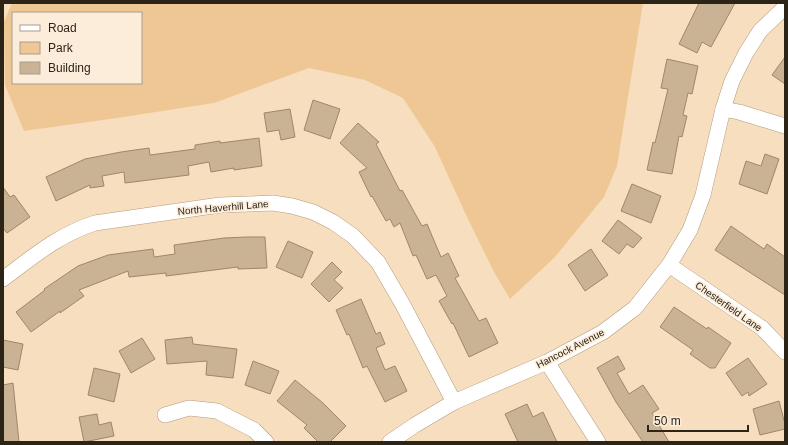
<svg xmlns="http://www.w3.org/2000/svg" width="788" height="445" font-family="Helvetica,sans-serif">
	<rect width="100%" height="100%" fill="#f7debf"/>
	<path fill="#efc794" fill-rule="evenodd" d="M 12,3 L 643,3 L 617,166 L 604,197 L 555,257 L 510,299 L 494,272 L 467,217 L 435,147 L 403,98 L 365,80 L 309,68 L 214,103 L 117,118 L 24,131 L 5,85 L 4,22 ZM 13,13 L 141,13 L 141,83 L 13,83 Z"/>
	<g fill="#cab294" stroke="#9e876a">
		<path d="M 699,3 L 735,3 L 711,47 L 702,42 L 697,53 L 679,44 Z"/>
		<path d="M 785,57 L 785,84 L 772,75 Z"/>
		<path d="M 667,59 L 698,66 L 692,94 L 688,93 L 683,115 L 687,116 L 682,137 L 679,136 L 672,174 L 647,170 L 653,142 L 655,143 L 668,89 L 661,88 Z"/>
		<path d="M 313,100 L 340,109 L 330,139 L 304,130 Z"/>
		<path d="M 290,109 L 295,137 L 281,140 L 279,130 L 267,132 L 264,113 Z"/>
		<path d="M 358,123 L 379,142 L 376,144 L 400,191 L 402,190 L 422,226 L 427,224 L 441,257 L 448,253 L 459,276 L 455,278 L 479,321 L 486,318 L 498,343 L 469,357 L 453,323 L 452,324 L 439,301 L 447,296 L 436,275 L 427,279 L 416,255 L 413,256 L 400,223 L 394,227 L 390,219 L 386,221 L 372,196 L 371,197 L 359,172 L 367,168 L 340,143 Z"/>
		<path d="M 259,138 L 262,166 L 234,170 L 234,168 L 211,172 L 209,162 L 188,166 L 189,175 L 125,183 L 124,172 L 102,176 L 104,186 L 90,188 L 90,185 L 56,201 L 46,177 L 85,159 L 121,152 L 149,148 L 150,155 L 195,149 L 195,145 L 220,141 L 220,143 Z"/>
		<path d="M 765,154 L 779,159 L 767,194 L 739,184 L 746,161 L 761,166 Z"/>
		<path d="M 632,184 L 661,196 L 651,223 L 621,211 Z"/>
		<path d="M 3,187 L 10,197 L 14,195 L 30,217 L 7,233 L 3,228 Z"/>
		<path d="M 618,220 L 642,238 L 633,248 L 627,244 L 619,254 L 602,241 Z"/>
		<path d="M 731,226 L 764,249 L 767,244 L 785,257 L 785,295 L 715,250 Z"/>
		<path d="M 247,237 L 265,237 L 267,268 L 238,269 L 238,267 L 166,276 L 166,273 L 129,277 L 128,271 L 79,290 L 84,296 L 60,313 L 60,311 L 31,332 L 16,312 L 45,290 L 44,289 L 78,266 L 108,255 L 153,249 L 154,257 L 175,254 L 174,245 L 224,238 Z"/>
		<path d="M 288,241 L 313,252 L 302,278 L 276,267 Z"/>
		<path d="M 591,249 L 608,275 L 585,291 L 568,265 Z"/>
		<path d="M 332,262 L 342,272 L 334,280 L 343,288 L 329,302 L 311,284 Z"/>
		<path d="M 361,299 L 376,334 L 380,332 L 385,344 L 376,348 L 385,370 L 395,366 L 407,391 L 385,402 L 367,366 L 363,368 L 349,334 L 347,335 L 336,310 Z"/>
		<path d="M 674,307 L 707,329 L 708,327 L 731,343 L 715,368 L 710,368 L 690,354 L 693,350 L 660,327 Z"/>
		<path d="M 192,337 L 193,344 L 237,349 L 233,378 L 206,375 L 207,361 L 167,364 L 165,340 Z"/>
		<path d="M 142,338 L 155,359 L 131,373 L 119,351 Z"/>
		<path d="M 3,340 L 23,344 L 18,370 L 3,367 Z"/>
		<path d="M 618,356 L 625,369 L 617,373 L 629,394 L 643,385 L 659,409 L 652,413 L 669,442 L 643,442 L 616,402 L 597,368 Z"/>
		<path d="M 748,358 L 767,384 L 749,396 L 748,392 L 742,396 L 726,373 Z"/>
		<path d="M 253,361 L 279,371 L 270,394 L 245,385 Z"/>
		<path d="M 94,368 L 120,374 L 114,402 L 88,395 Z"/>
		<path d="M 295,380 L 323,403 L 346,426 L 330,442 L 318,442 L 304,428 L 307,425 L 277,401 Z"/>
		<path d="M 13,383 L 19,442 L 3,442 L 3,385 Z"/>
		<path d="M 779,401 L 785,424 L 785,429 L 760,435 L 753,409 Z"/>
		<path d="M 527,404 L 533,417 L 543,412 L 557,442 L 518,442 L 505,414 Z"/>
		<path d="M 97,414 L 99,425 L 111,422 L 114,436 L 84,442 L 79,417 Z"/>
	</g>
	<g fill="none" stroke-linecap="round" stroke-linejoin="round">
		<g stroke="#b29a7d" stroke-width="16">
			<g id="street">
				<path d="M 723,109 L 739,112 L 785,126"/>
				<path d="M 669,265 L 762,328 L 785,352"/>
				<path d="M 3,279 C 34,256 58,235 95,223 L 220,205 L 273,203 L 292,206 L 313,212 L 333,222 L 353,236 L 378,262 L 403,305 L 454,402"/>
				<path d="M 547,362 L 598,442"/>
				<path d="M 165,415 L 189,408 L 217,411 L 254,430 L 266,442"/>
				<path d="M 390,442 L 415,425 L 454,402 L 547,362 L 603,332 L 635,308 L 669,265 L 690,230 L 703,195 L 723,109 L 732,81 L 746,53 L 760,31 L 785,7"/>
			</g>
		</g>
		<use href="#street" stroke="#fff" stroke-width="15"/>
	</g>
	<g text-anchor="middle" stroke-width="3.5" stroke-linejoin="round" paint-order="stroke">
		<g font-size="10" fill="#2d2418" stroke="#fcedda">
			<text transform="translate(223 207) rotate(-5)" y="4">North Haverhill Lane</text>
			<text transform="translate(729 306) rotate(35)" y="4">Chesterfield Lane</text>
			<text transform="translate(570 348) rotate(-27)" y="4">Hancock Avenue</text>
		</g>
	</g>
	<rect width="788" height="445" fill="none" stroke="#2d2418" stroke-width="8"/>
	<rect x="12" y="12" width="130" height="72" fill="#fcedda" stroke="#a99d8c"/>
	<rect x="20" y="25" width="20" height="6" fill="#ffffff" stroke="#a99d8c"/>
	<text x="48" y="32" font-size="12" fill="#2d2418">Road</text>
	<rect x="20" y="42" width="20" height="12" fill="#efc794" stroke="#a99d8c"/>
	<text x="48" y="52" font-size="12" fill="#2d2418">Park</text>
	<rect x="20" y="62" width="20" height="12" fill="#cab294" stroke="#a99d8c"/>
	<text x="48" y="72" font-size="12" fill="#2d2418">Building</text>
	<path d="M648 425v6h100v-6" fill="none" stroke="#2d2418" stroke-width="2"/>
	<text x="654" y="425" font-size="12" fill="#2d2418" stroke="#fcedda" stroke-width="3" paint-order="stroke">50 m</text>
</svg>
